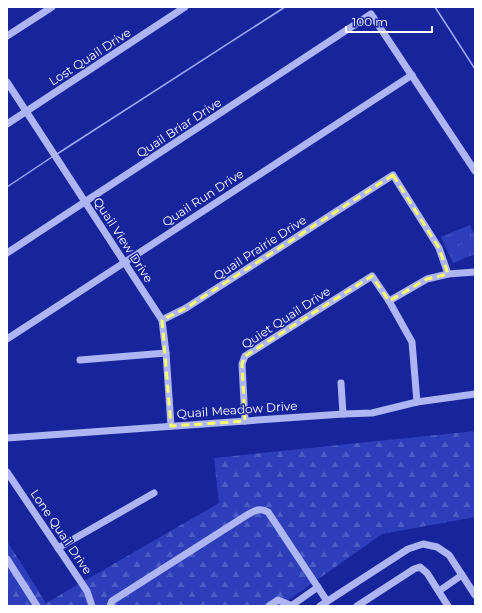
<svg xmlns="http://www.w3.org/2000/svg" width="482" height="613" font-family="Montserrat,sans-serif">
	<defs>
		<pattern id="grass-tufts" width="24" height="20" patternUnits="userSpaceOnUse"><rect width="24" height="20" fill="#2e3ebb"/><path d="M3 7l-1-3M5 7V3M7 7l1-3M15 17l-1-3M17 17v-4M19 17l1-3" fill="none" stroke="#4d5bc5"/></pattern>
		<pattern id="forest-firs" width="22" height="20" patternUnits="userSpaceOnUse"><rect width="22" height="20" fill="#2e3ebb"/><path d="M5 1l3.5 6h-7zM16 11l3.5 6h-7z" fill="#4d5bc5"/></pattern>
	</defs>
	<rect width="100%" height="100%" fill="#17249c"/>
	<path fill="url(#grass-tufts)" d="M 470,225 L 475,237 L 475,254 L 453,263 L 441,237 Z"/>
	<path fill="url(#forest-firs)" d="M 475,431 L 475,517 L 382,534 L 280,606 L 7,606 L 7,541 L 46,603 L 219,503 L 214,458 Z"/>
	<g fill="#2e3ebb">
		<path d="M 466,230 L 470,239 L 451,247 L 447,238 Z"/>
		<path d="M 471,241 L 475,250 L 456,258 L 452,249 Z"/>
	</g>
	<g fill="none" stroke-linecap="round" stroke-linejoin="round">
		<g stroke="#a0aaf5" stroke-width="1.5">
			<path d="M 435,7 L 475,69"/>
			<path d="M 57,154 L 285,7"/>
			<path d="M 7,187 L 52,157"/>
		</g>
		<g stroke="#adb5f2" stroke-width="7">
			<path d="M 7,36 L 52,7"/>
			<path d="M 7,82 L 162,320 L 166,353 L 171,426"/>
			<path d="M 7,124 L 185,7"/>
			<path d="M 7,253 L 371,14 L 475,171"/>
			<path d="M 389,301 L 427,279 L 448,274 L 475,272"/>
			<path d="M 162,320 L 186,308 L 393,175 L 439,248 L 448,274"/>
			<path d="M 7,339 L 412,75"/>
			<path d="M 80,360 L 166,353"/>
			<path d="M 341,383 L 343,414"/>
			<path d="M 245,421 L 242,364 L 245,356 L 372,276 L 389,301 L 412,342 L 417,402"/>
			<path d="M 7,438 L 343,414 L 372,413 L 417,402 L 475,394"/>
			<path d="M 7,472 L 87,591 L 92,606"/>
			<path d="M 58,548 L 154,493"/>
			<path d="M 7,559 L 37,606"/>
			<path d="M 439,591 L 462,575"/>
			<path d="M 110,606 L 112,601 L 247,515 C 254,511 260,507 268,512 L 327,601"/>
			<path d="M 269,606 L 278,600 L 290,605"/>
			<path d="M 291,606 L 318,587"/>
			<path d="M 320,606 L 408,549 L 423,544 L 437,547 L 449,555 L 475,595"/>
			<path d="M 357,606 L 414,569 L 420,567 L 427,573 L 448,606"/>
		</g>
	</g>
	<path fill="none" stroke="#f8ff6e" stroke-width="3" stroke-dasharray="8 5" stroke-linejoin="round" d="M 393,175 L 439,248 L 448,274 L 427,279 L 389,301 L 372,276 L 245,356 L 242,364 L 245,421 L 171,426 L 162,320 L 186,308 Z"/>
	<g text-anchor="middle" stroke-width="3" stroke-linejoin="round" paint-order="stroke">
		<g font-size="12" fill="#fff" stroke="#17249c">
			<text transform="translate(90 57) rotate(-33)" y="4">Lost Quail Drive</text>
			<text transform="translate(179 128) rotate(-33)" y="4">Quail Briar Drive</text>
			<text transform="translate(203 198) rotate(-33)" y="4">Quail Run Drive</text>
			<text transform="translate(123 240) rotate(57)" y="4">Quail View Drive</text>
			<text transform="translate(260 248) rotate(-33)" y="4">Quail Prairie Drive</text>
			<text transform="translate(286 318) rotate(-33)" y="4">Quiet Quail Drive</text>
			<text transform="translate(237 410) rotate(-4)" y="4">Quail Meadow Drive</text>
			<text transform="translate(61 532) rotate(56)" y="4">Lone Quail Drive</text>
		</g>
	</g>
	<rect width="482" height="613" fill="none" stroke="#ffffff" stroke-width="16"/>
	<path d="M346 26v6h86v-6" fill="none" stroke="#ffffff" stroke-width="2"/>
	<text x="352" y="26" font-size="12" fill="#ffffff" stroke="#17249c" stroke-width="3" paint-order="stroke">100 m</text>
</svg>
